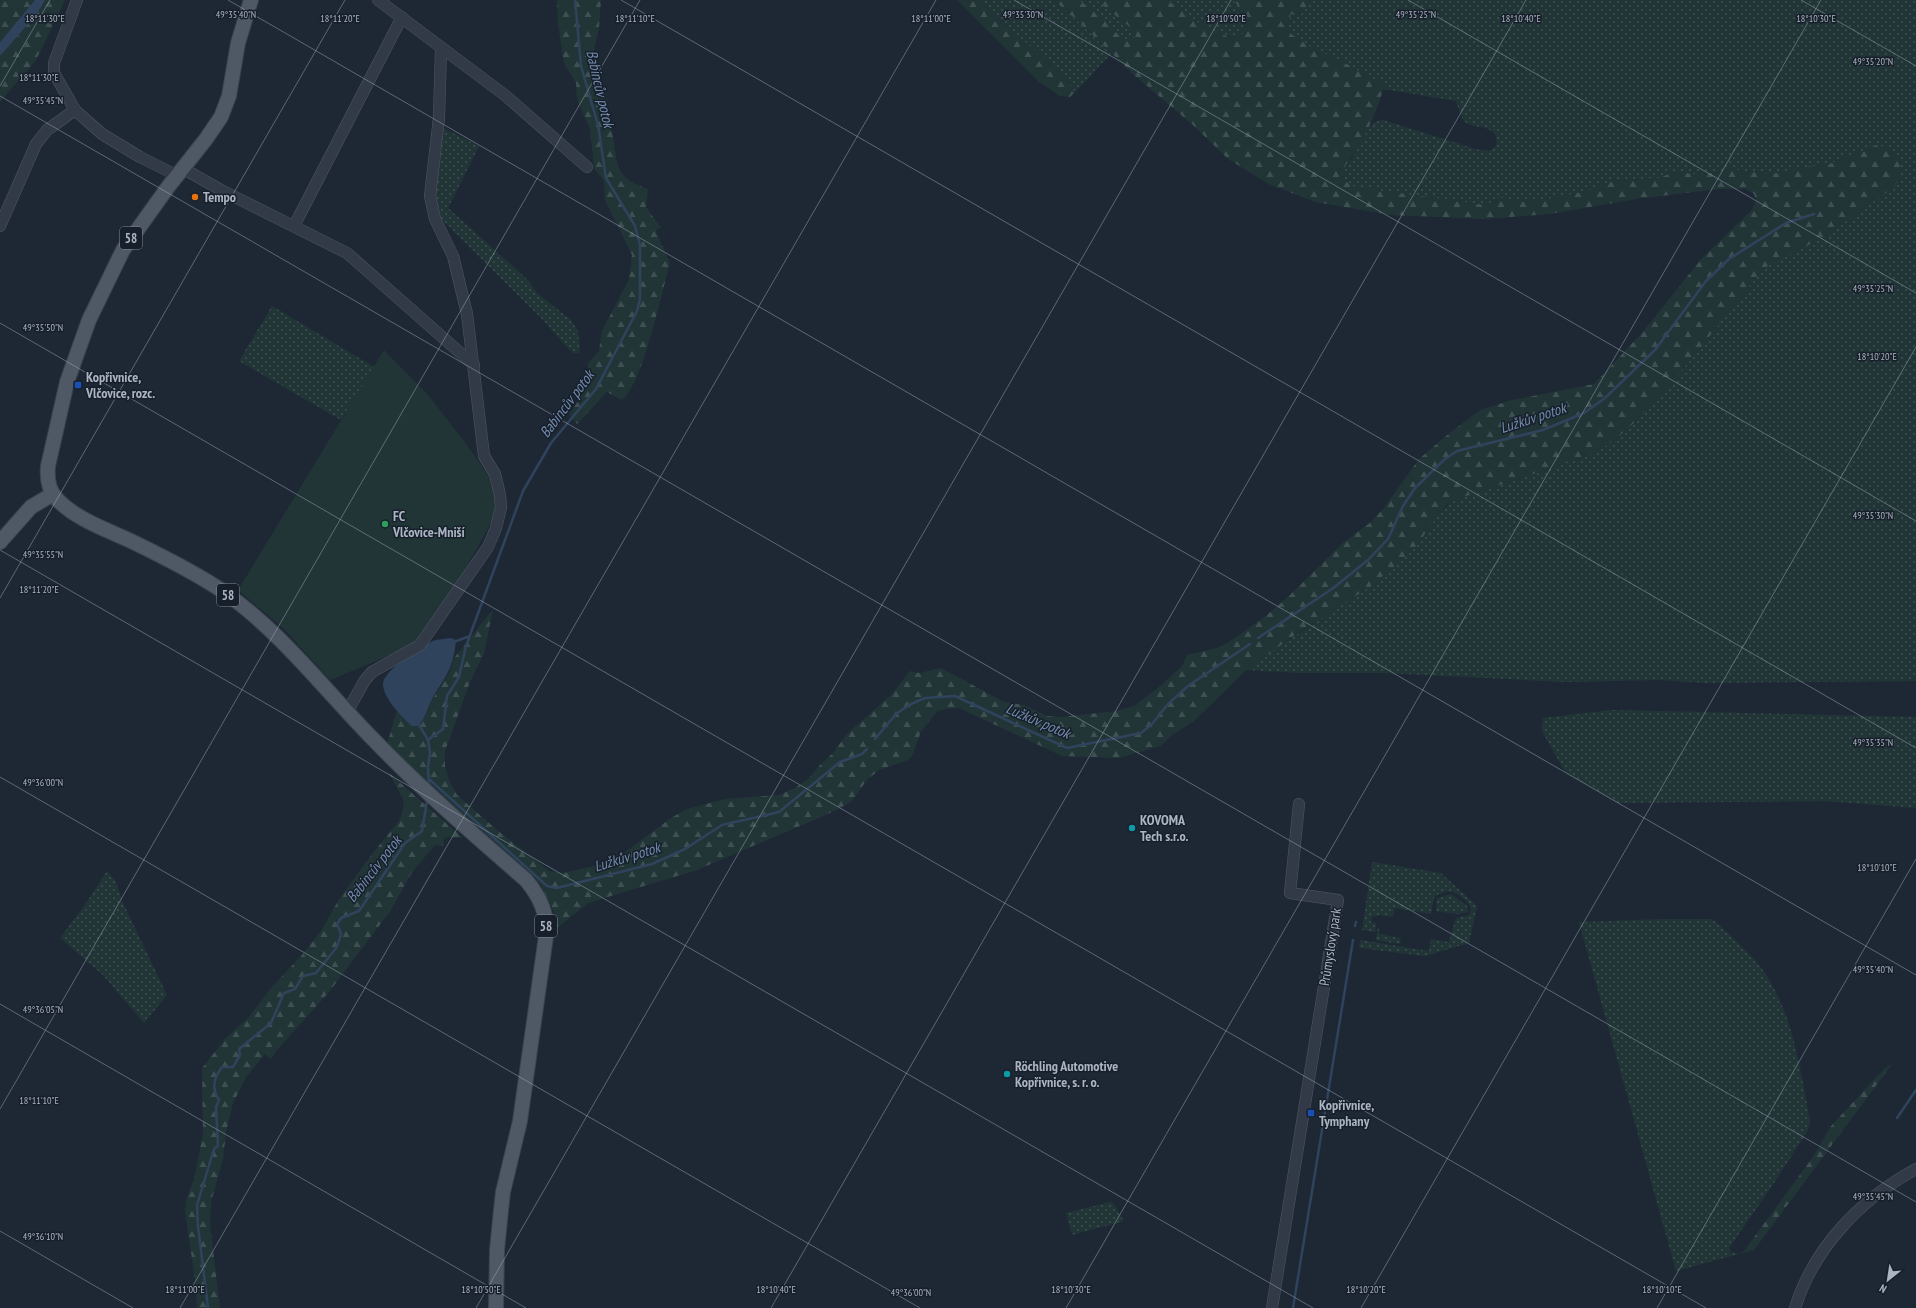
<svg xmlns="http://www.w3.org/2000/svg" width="1916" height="1308" font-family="'PT Sans Narrow',sans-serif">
	<defs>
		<pattern id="green-dots" width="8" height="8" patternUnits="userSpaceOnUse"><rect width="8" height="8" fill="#213537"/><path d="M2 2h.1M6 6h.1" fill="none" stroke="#3f5052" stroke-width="1.8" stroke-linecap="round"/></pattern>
		<pattern id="forest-firs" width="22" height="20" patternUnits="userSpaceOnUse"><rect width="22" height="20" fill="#213537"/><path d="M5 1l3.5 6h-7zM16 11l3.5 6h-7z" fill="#3f5052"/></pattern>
	</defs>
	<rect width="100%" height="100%" fill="#1e2835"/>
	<g fill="url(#green-dots)">
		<path d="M 978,0 L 1054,0 L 1080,23 L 1111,54 L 1075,92 L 1059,72 Z"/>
		<path d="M 1079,0 L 1097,0 C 1110,13 1125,20 1136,34 L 1135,37 L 1129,41 L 1115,32 Z"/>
		<path d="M 1168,0 L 1233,0 L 1251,21 C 1248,27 1246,33 1239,36 C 1222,42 1180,12 1168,0 Z"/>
		<path d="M 1310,0 L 1916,0 L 1916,681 L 1708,683 L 1658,680 L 1566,682 L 1386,673 L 1300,673 L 1246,670 C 1298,631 1356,600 1405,557 C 1426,540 1433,512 1457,499 L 1576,460 L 1600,450 L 1617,438 L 1636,421 L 1689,362 L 1764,268 L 1893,188 L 1901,176 L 1901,166 L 1897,156 L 1887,148 L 1877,145 L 1827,165 L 1804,167 L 1780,173 L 1768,174 L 1730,169 L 1713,173 L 1694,174 L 1673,172 L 1660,178 L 1613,181 L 1594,189 L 1556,198 L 1517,202 L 1501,198 L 1485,205 L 1354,187 L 1343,180 L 1342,170 C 1346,165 1351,160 1354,155 C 1362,142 1365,121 1383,120 L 1476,149 L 1489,151 L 1496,146 C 1501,123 1475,130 1465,122 C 1460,117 1459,108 1456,101 L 1383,89 L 1385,83 C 1367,78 1358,70 1343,62 C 1321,52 1304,46 1286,29 L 1291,14 L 1301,14 Z"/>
		<path d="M 441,127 L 479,146 L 448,208 L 528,280 L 537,293 L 571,320 L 578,331 L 580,351 L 578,353 L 574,353 L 569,349 L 542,319 L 440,218 L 434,203 Z"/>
		<path d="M 272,306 L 374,367 L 341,420 L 239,361 Z"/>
		<path d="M 1612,710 L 1916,717 L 1916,808 L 1826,801 L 1618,803 L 1565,772 L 1542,731 L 1543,718 Z"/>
		<path d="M 1372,862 L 1441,873 L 1477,906 L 1469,943 L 1425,956 L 1359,948 L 1360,940 L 1429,951 L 1431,939 L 1449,942 L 1456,918 L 1469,915 L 1471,910 C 1471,905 1468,903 1464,899 C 1453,890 1447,889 1434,897 L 1431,914 L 1394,908 L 1393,917 L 1378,915 L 1377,917 L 1372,916 L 1371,922 L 1376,923 L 1375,932 L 1362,930 Z"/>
		<path d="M 107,871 L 116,882 L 123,903 L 167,995 L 144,1023 L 103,975 L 60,938 L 85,905 Z"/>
		<path d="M 1451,894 L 1467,906 L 1468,912 L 1456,914 L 1436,911 L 1437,898 Z"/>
		<path d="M 1667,919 L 1710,919 L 1715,921 C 1730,936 1749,952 1762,969 C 1793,1012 1800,1069 1810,1120 L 1808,1130 L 1774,1183 L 1729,1248 L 1730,1252 L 1739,1254 L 1676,1271 L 1579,922 Z"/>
		<path d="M 1378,928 L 1379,928 L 1379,934 L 1401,938 L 1399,944 L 1376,940 Z"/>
		<path d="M 1110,1202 L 1114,1204 L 1124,1221 L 1072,1235 L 1066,1213 Z"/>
	</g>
	<g fill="url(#forest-firs)">
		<path d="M 0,0 L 35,0 L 0,42 Z"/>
		<path d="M 45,0 L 65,0 L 36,60 L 0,102 L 0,56 L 37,14 Z"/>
		<path d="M 557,0 L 601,0 L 599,27 L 594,49 L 594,59 L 607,99 L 617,163 C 622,179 633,184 648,189 L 646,207 L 661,228 L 657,229 L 656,232 L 670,263 C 662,291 642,386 622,400 L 607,392 L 577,424 L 569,415 L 588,386 L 588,363 L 599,351 L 602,331 L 629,279 L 632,255 L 605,200 L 604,181 L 594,168 L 590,129 L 577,99 L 576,83 L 564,63 L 558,24 Z"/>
		<path d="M 957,0 L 978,0 L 1059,72 L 1075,92 L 1070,97 L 1060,96 L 1038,81 Z"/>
		<path d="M 1054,0 L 1079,0 L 1102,18 L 1115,32 L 1129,41 L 1135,37 L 1136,34 C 1125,20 1110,13 1097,0 L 1167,0 L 1197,22 L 1228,37 L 1240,36 L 1243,33 L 1251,21 L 1233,0 L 1310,0 C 1305,8 1302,17 1291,14 L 1286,29 C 1304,46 1322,52 1343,62 C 1359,70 1366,78 1385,83 C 1377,113 1362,146 1342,170 L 1343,180 L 1355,187 L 1485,205 L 1501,198 L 1517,202 L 1556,198 L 1594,189 L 1613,181 L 1660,178 L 1673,172 L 1694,174 L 1713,173 L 1730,169 L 1768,174 L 1780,173 L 1804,167 L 1827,165 L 1877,145 L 1887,148 L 1897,156 L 1901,166 L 1901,176 L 1893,188 L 1824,237 L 1764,268 L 1689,362 L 1636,421 L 1617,438 L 1600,450 L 1576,460 L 1457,499 L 1446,505 L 1416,546 L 1406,557 L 1368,588 L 1298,633 L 1246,670 L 1194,721 L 1172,735 L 1160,746 L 1119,758 L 1062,756 L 959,708 L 945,709 L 938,711 L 921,731 L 913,754 L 908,760 L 879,770 L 867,780 L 851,802 L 828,814 L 697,870 L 588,903 L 557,928 L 555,914 L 540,884 L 416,773 L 387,744 L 397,711 L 412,725 L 422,723 L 431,702 L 449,673 L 454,658 L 493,609 L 484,653 L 470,682 L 445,751 L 445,766 L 449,780 L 457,795 L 497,830 L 549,871 L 564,873 L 612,862 L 671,818 L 687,809 L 725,799 L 779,795 L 795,788 L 808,779 L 821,764 L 833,753 L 847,734 L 892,694 L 910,671 C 924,677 931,666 943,669 L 1004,702 L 1024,705 L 1047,716 L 1061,717 L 1116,711 L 1134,706 L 1159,687 L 1182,666 L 1187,655 L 1217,648 L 1229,642 L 1267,615 L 1290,595 L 1344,542 L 1371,522 L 1383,509 L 1419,459 L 1446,436 L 1480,410 L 1512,400 L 1594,384 L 1642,333 L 1703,257 L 1751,211 L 1756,201 L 1754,194 L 1746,189 L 1719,189 L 1636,199 L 1550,214 L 1485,219 L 1391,215 L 1315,202 L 1269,184 L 1228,159 L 1193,125 L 1134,75 L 1080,23 Z"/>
		<path d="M 389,773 L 463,838 L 449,837 L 444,838 L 443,846 L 435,845 L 412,872 L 391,910 L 329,992 L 276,1051 L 271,1059 L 265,1054 L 246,1077 L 233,1103 L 226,1132 L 223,1159 L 211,1202 L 210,1225 L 220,1308 L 197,1308 L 196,1287 L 185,1211 L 186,1200 L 194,1179 L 203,1134 L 202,1068 L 226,1038 L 249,1017 L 272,987 L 302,955 L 321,931 L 338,901 L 369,858 L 399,821 L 404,807 L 403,799 Z"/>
		<path d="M 1892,1064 L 1754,1250 L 1739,1254 L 1744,1251 L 1813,1157 L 1831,1126 L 1884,1069 Z"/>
	</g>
	<path fill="#213537" d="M 384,350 L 428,395 L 464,441 L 489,476 L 495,494 L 497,512 L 451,595 L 419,643 L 330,680 L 284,629 L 238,590 Z"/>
	<g fill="#30435d">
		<path d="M 35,0 L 45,0 L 37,14 L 0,56 L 0,42 Z"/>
		<path d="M 451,638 L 456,640 C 453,671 445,676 431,701 C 427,709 425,720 418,726 L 412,726 C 402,717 384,699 383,685 C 382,671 421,647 433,641 C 438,639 446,639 451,638 Z"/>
	</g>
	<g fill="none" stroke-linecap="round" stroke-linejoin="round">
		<g stroke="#30435d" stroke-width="2.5">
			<path d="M 1258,638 L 1332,589 L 1368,560 L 1388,539 L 1403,506 L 1415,488 L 1445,459 L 1457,451 L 1543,430 L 1584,413 L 1605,398 L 1655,350 L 1706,281 L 1729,259 L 1786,223 L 1814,214"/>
			<path d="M 454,642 L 470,636"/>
			<path d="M 418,723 L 428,740"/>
			<path d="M 875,739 L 896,714 L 909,705 L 925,698 L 955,696 L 1067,748 L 1141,733 L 1152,724 L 1168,704 L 1188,686 L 1250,644"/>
			<path d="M 429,779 L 547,886 L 557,888 L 652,864 L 685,849 L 722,825 L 779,812 L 840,762 L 862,754 L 867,749"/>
			<path d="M 429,786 L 428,767 L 430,752 L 428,740 L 443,729 L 447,696 L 459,677 L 466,646 L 523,491 L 551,443 L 596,389 L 637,311 L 640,299 L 640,245 L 635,226 L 606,178 L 598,125 L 581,66 L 575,0"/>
			<path d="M 1355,926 L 1356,922"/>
			<path d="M 1897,1118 L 1916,1090"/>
			<path d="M 208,1308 L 198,1226 L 197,1205 L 214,1149 L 218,1146 L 216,1107 L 219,1100 C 211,1088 214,1078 222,1067 L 233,1067 L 240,1055 L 239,1049 L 271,1023 L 284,993 L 295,989 L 303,976 L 316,973 L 337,947 L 341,934 L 337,924 L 341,918 L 359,911 L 405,843 L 422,831 L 427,801"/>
			<path d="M 1293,1308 L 1353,940"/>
		</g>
		<g stroke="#4f5764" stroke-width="12">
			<g id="minor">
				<path d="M 77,0 L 54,63 L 54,73 L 75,110 L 102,134 L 140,157 L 176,175"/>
				<path d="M 378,0 L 506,96 L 587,167"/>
				<path d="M 182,168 L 221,190 L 347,253 L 474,365"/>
				<path d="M 0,226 L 36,144 L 47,130 L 75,110"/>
				<path d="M 294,226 L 402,17"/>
				<path d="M 347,712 L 365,680 L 372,672 L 420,645 L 488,547 L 496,528 L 501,507 L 500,495 L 495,474 L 484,456 L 467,314 L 453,256 L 435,219 L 430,196 L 439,118 L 441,49"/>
				<path d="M 1272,1308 L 1338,900 L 1290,893 L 1299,804"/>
				<path d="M 1795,1308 C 1814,1247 1861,1199 1916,1169"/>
			</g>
		</g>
		<g stroke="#3b434f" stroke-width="16">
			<g id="major">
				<path d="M 251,0 L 238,43 L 229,96 L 221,117 L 206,139 L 168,187 L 123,250 L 89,320 L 67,382 L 48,466 C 47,477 48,488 55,497 C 74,519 108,530 133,542 C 164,557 196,573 224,592 C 281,632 323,688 371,737 C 420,788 473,834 526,880 C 540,897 548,914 546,936 L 520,1121 L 503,1192 L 501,1210 L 497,1250 L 496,1308"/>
				<path d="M 0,542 L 31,507 L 53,494"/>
			</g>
		</g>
		<use href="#minor" stroke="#313a46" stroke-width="11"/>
		<use href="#major" stroke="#4f5966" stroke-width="14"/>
	</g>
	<path fill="none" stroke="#abb4c3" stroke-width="1" stroke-opacity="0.45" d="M 228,0 L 1916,975M 621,0 L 1916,748M 1014,0 L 1916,521M 1408,0 L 1916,293M 1801,0 L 1916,66M 0,86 L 50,0M 0,96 L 1916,1202M 0,323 L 1706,1308M 0,550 L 1313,1308M 0,598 L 345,0M 0,777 L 920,1308M 0,1004 L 526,1308M 0,1109 L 640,0M 0,1231 L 133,1308M 180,1308 L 936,0M 476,1308 L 1231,0M 771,1308 L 1526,0M 1066,1308 L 1821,0M 1361,1308 L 1916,347M 1657,1308 L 1916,859"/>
	<circle fill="#e8710a" stroke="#171f2a" stroke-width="1.5" cx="195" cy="197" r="4"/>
	<g fill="#1a4fb4" stroke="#171f2a" stroke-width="1.5">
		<rect x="74" y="381" width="8" height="8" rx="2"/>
		<rect x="1307" y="1109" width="8" height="8" rx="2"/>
	</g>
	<circle fill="#2e9e5b" stroke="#171f2a" stroke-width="1.5" cx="385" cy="524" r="4"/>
	<g fill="#0f9aa8" stroke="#171f2a" stroke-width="1.5">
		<circle cx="1132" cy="828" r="4"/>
		<circle cx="1007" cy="1074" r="4"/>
	</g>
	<g text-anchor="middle" stroke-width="3" stroke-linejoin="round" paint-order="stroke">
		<g fill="#171f2a" stroke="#7f8795" stroke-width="1">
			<rect x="120" y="227" width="22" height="22" rx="3"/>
			<rect x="217" y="584" width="22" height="22" rx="3"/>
			<rect x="535" y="915" width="22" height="22" rx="3"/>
		</g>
		<g font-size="13" font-weight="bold" fill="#abb4c3">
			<text x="131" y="243">58</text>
			<text x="228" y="600">58</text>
			<text x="546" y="931">58</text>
		</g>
		<g font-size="14" font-weight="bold" fill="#abb4c3" stroke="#171f2a" text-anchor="start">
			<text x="203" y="202">Tempo</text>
			<text x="86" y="382">Kopřivnice,<tspan x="86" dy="16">Vlčovice, rozc.</tspan></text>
			<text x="393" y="521">FC<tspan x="393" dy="16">Vlčovice-Mniší</tspan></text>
			<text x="1140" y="825">KOVOMA<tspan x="1140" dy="16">Tech s.r.o.</tspan></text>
			<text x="1015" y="1071">Röchling Automotive<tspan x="1015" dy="16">Kopřivnice, s. r. o.</tspan></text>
			<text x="1319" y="1110">Kopřivnice,<tspan x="1319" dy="16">Tymphany</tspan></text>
		</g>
		<g font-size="14" fill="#abb4c3" stroke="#171f2a">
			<text transform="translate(1330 947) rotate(-81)" y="5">Průmyslový park</text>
		</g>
		<g font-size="15" font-style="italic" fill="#728bad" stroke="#171f2a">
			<text transform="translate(600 89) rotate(77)" y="5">Babincův potok</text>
			<text transform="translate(567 404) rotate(-53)" y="5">Babincův potok</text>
			<text transform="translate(1533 418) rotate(-18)" y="5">Lužkův potok</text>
			<text transform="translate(1038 721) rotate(23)" y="5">Lužkův potok</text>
			<text transform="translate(627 857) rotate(-17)" y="5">Lužkův potok</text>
			<text transform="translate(374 869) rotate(-52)" y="5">Babincův potok</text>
		</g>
	</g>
	<g font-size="10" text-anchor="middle" fill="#abb4c3" stroke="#171f2a" stroke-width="3" stroke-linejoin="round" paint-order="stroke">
		<text x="236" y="18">49°35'40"N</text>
		<text x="1023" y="18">49°35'30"N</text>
		<text x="1416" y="18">49°35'25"N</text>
		<text x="45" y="22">18°11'30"E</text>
		<text x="340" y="22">18°11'20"E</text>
		<text x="635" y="22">18°11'10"E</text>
		<text x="931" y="22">18°11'00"E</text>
		<text x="1226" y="22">18°10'50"E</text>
		<text x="1521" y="22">18°10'40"E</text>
		<text x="1816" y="22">18°10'30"E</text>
		<text x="1873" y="65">49°35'20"N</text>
		<text x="39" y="81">18°11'30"E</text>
		<text x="43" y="104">49°35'45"N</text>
		<text x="1873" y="292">49°35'25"N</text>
		<text x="43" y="331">49°35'50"N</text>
		<text x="1877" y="360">18°10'20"E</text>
		<text x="1873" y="519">49°35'30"N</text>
		<text x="43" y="558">49°35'55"N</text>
		<text x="39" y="593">18°11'20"E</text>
		<text x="1873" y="746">49°35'35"N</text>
		<text x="43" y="786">49°36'00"N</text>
		<text x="1877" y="871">18°10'10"E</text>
		<text x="1873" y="973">49°35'40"N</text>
		<text x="43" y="1013">49°36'05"N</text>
		<text x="39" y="1104">18°11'10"E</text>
		<text x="1873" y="1200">49°35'45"N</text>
		<text x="43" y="1240">49°36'10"N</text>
		<text x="185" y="1293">18°11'00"E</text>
		<text x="481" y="1293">18°10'50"E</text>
		<text x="776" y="1293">18°10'40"E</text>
		<text x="1071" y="1293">18°10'30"E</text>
		<text x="1366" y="1293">18°10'20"E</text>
		<text x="1662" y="1293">18°10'10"E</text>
		<text x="911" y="1296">49°36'00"N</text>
	</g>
	<g transform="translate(1888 1280) rotate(210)" stroke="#171f2a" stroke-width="3" paint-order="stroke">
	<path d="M0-3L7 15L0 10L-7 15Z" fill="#abb4c3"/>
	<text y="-6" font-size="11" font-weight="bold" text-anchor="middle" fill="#abb4c3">N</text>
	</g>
</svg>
